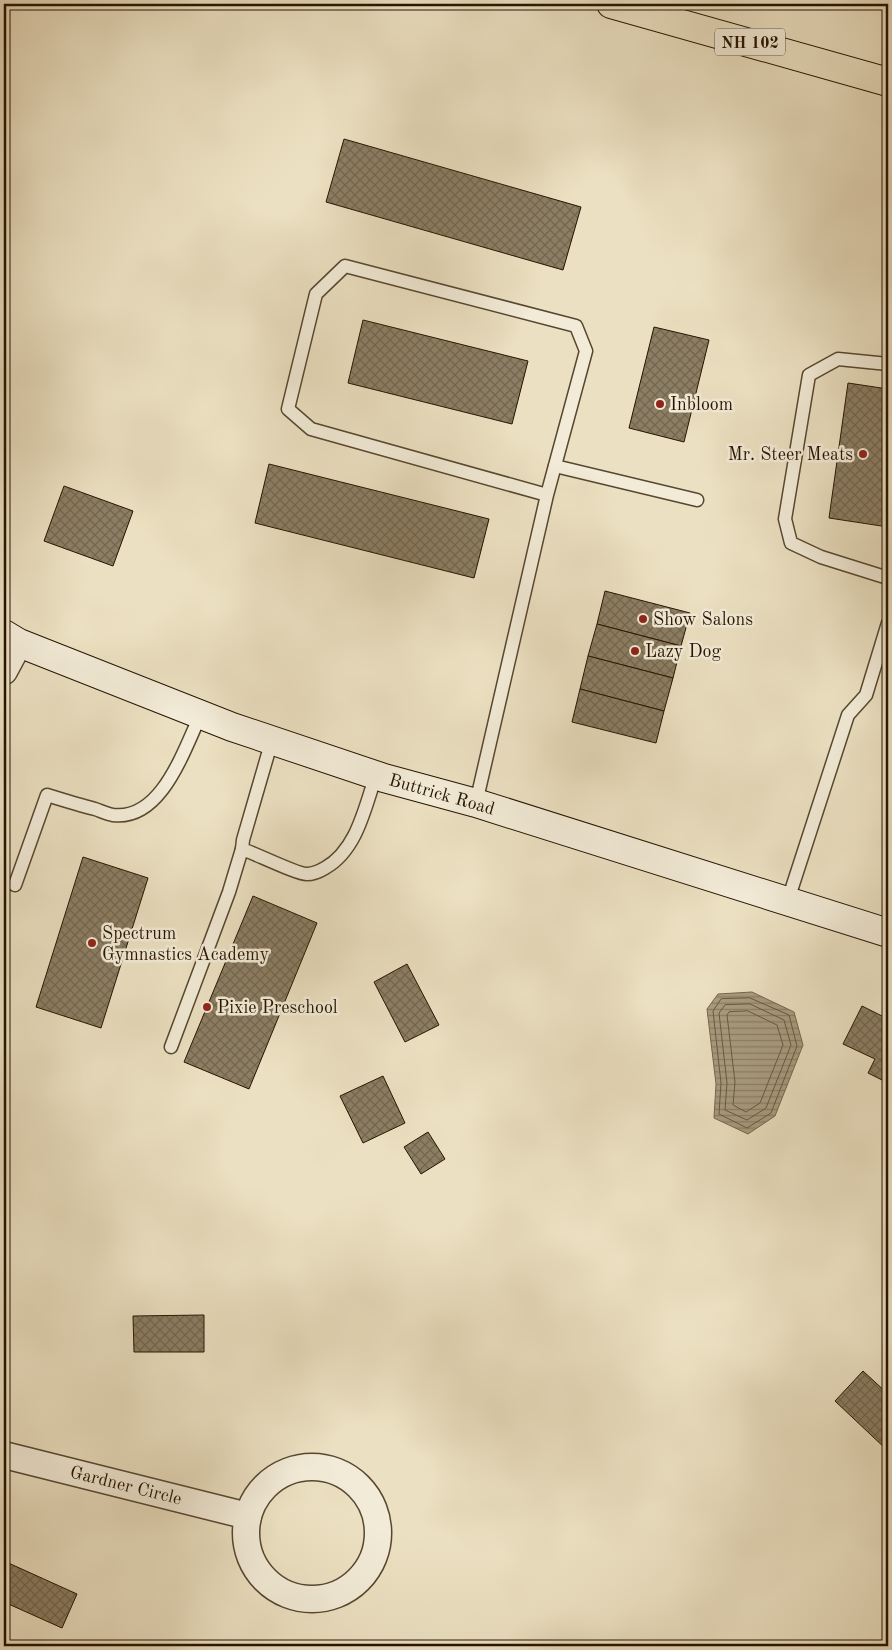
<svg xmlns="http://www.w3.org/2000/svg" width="892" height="1650" font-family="'Old Standard TT',serif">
	<defs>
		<pattern id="water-rules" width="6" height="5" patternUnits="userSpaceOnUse" patternTransform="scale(1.25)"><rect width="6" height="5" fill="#a89b7f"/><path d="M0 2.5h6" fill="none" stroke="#897d66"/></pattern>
		<pattern id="building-cross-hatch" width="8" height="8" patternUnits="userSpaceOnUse" patternTransform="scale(1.25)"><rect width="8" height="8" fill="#8c7e64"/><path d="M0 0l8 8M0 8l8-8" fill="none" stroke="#726650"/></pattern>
	</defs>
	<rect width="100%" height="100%" fill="#ebe0c1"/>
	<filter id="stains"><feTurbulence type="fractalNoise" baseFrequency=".004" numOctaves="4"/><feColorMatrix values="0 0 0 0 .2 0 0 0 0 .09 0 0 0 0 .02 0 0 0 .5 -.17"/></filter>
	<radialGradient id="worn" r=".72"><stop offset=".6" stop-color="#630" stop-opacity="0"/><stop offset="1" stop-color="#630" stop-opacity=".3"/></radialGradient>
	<path fill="url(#water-rules)" stroke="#74654c" d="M 752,992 L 794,1012 L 803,1045 L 775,1116 L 748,1134 L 714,1118 L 716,1084 L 707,1009 L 718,994 Z"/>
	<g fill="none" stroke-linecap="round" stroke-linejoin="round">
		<g stroke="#675840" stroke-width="1">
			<path d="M 750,998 L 789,1015 L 797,1046 L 771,1113 L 747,1128 L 719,1114 L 721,1083 L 713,1011 L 721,999 Z"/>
			<path d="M 750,1004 L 784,1020 L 791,1045 L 766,1108 L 747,1120 L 725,1110 L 727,1083 L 719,1013 L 725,1005 Z"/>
			<path d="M 748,1011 L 777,1025 L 783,1045 L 760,1103 L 746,1112 L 733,1105 L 735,1082 L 727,1015 L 729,1012 Z"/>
		</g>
	</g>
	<g fill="url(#building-cross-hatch)" stroke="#261400">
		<path d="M 344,139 L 581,207 L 563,270 L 326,202 Z"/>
		<path d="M 363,320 L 528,361 L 512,424 L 348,383 Z"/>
		<path d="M 654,327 L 709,340 L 684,442 L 629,428 Z"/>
		<path d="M 848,383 L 888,389 L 888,527 L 829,518 Z"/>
		<path d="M 269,464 L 489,519 L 474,578 L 255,523 Z"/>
		<path d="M 64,486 L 133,511 L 113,566 L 44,541 Z"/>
		<path d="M 605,591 L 690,613 L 681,646 L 597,624 Z"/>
		<path d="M 597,624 L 681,646 L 673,678 L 588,656 Z"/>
		<path d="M 588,656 L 673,678 L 664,711 L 580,689 Z"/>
		<path d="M 580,689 L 664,711 L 656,743 L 572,722 Z"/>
		<path d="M 83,857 L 148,878 L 101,1028 L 36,1007 Z"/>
		<path d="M 253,896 L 317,923 L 249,1089 L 184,1062 Z"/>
		<path d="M 407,964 L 439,1025 L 405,1042 L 374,982 Z"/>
		<path d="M 862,1006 L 888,1019 L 888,1083 L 868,1073 L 875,1059 L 843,1044 Z"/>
		<path d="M 383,1076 L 405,1123 L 363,1143 L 340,1096 Z"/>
		<path d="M 428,1132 L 445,1159 L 421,1174 L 404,1147 Z"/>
		<path d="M 204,1315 L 204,1352 L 134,1352 L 133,1316 Z"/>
		<path d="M 863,1371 L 888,1394 L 882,1403 L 888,1409 L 888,1451 L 835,1401 Z"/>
		<path d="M 4,1561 L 77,1594 L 62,1628 L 4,1602 Z"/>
	</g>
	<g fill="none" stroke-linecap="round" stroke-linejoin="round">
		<g stroke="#574730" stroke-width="15">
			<g id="lane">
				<path d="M 888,364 L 838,359 L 809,375 L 785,519 L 791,543 L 821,557 L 888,578"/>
				<path d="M 555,466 L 697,500"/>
				<path d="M 272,740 L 243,840 L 242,849 C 254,853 299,875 307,874 C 314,874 320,871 325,868 C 357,850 365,807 376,775"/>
				<path d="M 476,803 L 547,495 L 586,351 L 576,326 L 345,266 L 316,294 L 288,409 L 311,429 L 547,495"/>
				<path d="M 15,885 L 47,795 C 63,800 79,805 95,809 C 101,811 107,814 113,815 C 162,821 184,749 201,714"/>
				<path d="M 788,900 L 848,715 L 866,695 L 888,623"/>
				<path d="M 171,1047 L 229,892 L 242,849"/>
			</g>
		</g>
		<g stroke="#574730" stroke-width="29">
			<g id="street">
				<path d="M 4,671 L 19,643"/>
				<path d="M 4,1455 L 248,1516"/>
				<circle cx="312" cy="1533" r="66"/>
			</g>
		</g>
		<g stroke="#261400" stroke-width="30">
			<path id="secondary" d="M 4,634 L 19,643 L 232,727 L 384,778 L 476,803 L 888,933"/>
		</g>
		<g stroke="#261400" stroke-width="30">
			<path id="primary" d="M 611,4 L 888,82"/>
		</g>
		<use href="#lane" stroke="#f2ebd7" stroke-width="12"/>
		<use href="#street" stroke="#f2ebd7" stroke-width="26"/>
		<use href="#secondary" stroke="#f2ebd7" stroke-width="28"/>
		<use href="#primary" stroke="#ebe0c1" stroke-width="28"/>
	</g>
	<g fill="#8f2418" stroke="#f2ebd7" stroke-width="2">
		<circle cx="660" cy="404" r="5"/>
		<circle cx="863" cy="454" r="5"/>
		<circle cx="643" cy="619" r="5"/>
		<circle cx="635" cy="651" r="5"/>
		<circle cx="92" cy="943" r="5"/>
		<circle cx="207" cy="1007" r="5"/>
	</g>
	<g text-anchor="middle" stroke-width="5" stroke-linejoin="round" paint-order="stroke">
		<rect fill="#f2ebd7" stroke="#635440" stroke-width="1" x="715" y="28.5" width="70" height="27" rx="4"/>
		<g font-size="16" font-weight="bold" fill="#261400">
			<text x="750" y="48">NH 102</text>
		</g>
		<g font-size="18" fill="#261400" stroke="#f2ebd7" text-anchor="start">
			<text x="670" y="410">Inbloom</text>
			<text x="853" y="460" text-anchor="end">Mr. Steer Meats</text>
			<text x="653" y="625">Show Salons</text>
			<text x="645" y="657">Lazy Dog</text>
			<text x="102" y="939">Spectrum<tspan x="102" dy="21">Gymnastics Academy</tspan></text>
			<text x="217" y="1013">Pixie Preschool</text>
		</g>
		<g font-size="18" fill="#261400" stroke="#f2ebd7">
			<text transform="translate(442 794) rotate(16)" y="6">Buttrick Road</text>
			<text transform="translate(126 1485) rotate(14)" y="6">Gardner Circle</text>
		</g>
	</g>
	<rect width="892" height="1650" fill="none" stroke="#ebe0c1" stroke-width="20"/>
	<rect x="5" y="5" width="882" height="1640" fill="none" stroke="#261400" stroke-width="2.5"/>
	<rect x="10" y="10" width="872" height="1630" fill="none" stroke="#261400"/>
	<rect width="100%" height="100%" filter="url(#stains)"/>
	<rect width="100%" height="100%" fill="url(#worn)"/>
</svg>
